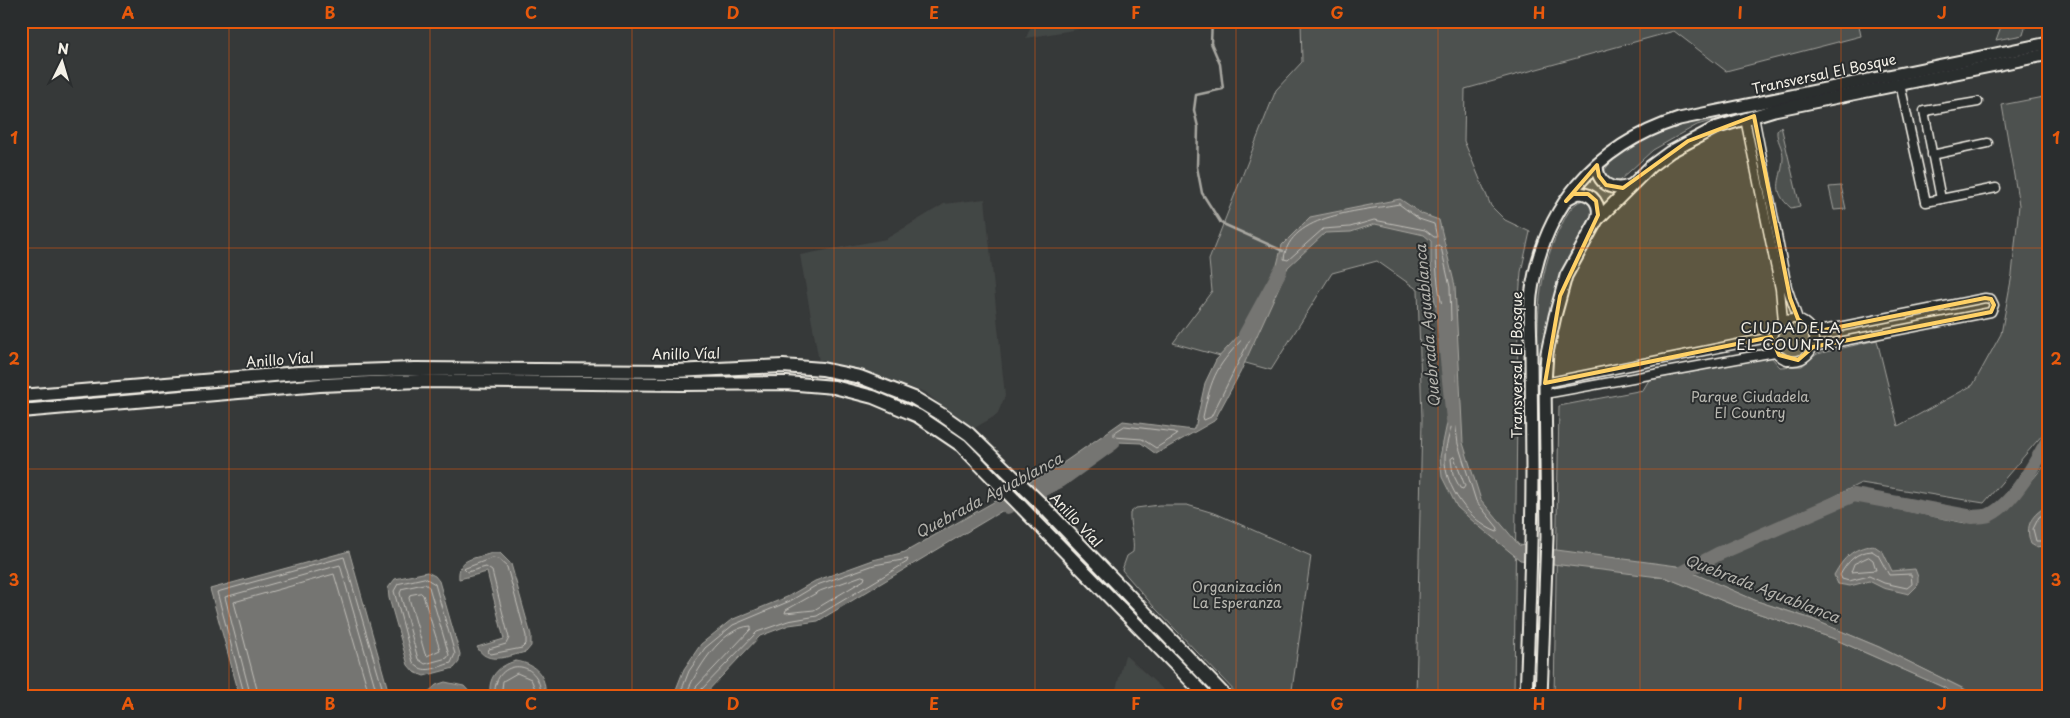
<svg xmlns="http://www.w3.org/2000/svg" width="2070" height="718" font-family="'Playpen Sans',sans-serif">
	<rect width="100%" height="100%" fill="#363939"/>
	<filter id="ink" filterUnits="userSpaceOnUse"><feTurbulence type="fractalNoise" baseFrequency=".02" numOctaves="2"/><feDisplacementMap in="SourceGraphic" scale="10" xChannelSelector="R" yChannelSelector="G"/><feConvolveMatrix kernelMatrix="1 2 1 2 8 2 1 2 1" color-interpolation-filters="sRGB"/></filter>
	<g filter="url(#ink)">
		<g fill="#434645">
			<path d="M 1033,21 L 1126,21 L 1026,38 Z"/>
			<path d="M 985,199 L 1005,396 L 997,415 L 971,430 L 925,392 L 877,377 L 820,367 L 800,255 L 886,239 L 944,204 Z"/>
			<path d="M 1125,655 L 1165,691 L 1156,690 L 1137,697 L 1114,697 Z"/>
		</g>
		<g fill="#4e514f" stroke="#a1a19c">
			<path d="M 1301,21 L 1858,21 L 1861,36 L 1726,71 L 1674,31 L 1465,89 L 1464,141 L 1491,206 L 1505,220 L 1530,232 L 1521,272 L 1518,311 L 1514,697 L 1416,697 L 1422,419 L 1418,290 L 1377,261 L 1332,273 L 1271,370 L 1173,343 L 1212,291 L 1209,260 L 1276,90 L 1302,62 Z"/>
			<path d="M 2003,21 L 2027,21 L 2023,35 L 1996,40 Z"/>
			<path d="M 2048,96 L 2049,427 L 1984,503 L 1861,483 L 1724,552 L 1853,500 L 1965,523 L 1994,517 L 2025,489 L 2049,459 L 2049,697 L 1972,697 L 1966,690 L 1879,647 L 1812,619 L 1757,601 L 1689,572 L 1705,561 L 1687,570 L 1655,577 L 1667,578 L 1733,605 L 1832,638 L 1945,688 L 1955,697 L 1554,697 L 1559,406 L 1643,390 L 1649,380 L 1771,357 L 1780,367 L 1802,366 L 1817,354 L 1877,340 L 1898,426 L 1973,385 L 2001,334 L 2012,275 L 2019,205 L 2002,105 Z"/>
			<path d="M 1754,109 L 1697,125 L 1653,150 L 1619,181 L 1610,182 L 1606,179 L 1604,171 C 1631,128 1708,117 1754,109 Z"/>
			<path d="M 1781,126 L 1800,206 L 1791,208 C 1769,189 1783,179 1783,157 C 1783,147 1776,140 1777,131 Z"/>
			<path d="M 1594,170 L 1619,190 L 1603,208 C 1598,192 1590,191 1575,192 Z"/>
			<path d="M 1841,186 L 1846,209 L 1834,210 L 1829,187 Z"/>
			<path d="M 1588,199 L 1594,210 L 1561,274 L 1545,344 L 1539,399 C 1537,340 1533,277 1562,224 C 1568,212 1573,201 1588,199 Z"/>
			<circle cx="1794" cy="340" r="16"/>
			<path d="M 1159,505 L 1187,505 L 1217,514 L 1311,556 L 1291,697 L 1240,697 L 1154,607 L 1122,570 L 1127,556 L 1133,552 C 1135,539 1129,527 1130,513 L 1136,508 Z"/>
		</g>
		<g fill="#757572" stroke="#a8a7a1">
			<path d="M 1400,199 L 1422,214 L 1439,220 L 1455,286 L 1463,443 L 1481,500 L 1519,545 L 1677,566 L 1757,601 L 1812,619 L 1879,647 L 1966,690 L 1972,697 L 1955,697 L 1945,688 L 1832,638 L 1733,605 L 1667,578 L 1520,560 L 1475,523 L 1457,507 L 1442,477 L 1440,457 L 1456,380 L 1448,341 L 1435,303 L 1431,269 L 1431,241 L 1424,235 L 1375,224 L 1351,232 L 1325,233 L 1288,267 L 1240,373 L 1214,421 L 1156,454 L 1141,443 L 1117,442 L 818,621 L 789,625 L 760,636 L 702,697 L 673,697 L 684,669 L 701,644 L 731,620 L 787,597 L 815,581 L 873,560 L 905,552 L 1063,463 L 1123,421 L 1193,430 L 1196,424 L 1205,383 L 1216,360 L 1253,320 L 1271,289 L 1282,245 L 1310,217 Z"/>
			<path d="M 2049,505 L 2049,545 L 2036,547 L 2031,544 C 2024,525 2032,514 2049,505 Z"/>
			<path d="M 1873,545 L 1883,552 L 1892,571 L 1915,569 L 1918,577 L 1918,585 L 1909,594 L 1883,588 L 1869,581 L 1850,586 L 1838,584 L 1834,575 C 1844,557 1852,549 1873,545 Z"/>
			<path d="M 349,551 L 390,697 L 240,697 L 210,589 Z"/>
			<path d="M 492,553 L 500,553 L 511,564 L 531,635 L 531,646 L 526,652 C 508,656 487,666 477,647 L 504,639 L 487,572 L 459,579 C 457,557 475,559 492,553 Z"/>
			<path d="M 427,572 L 435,576 L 439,581 L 460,654 L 459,662 L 454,668 L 424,676 L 414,672 L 408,665 L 389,598 L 388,588 L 395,579 Z"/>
			<path d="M 516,661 C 536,664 547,676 545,697 L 491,697 C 486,678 499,665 516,661 Z"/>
			<path d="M 445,682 L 464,686 L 474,697 L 423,697 L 436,685 Z"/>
		</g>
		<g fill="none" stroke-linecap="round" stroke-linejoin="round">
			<g stroke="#c1bfb9" stroke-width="1">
				<path d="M 1399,204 L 1419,219 L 1434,224 L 1437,237 L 1434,237 L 1425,230 L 1374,220 L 1350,227 L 1323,229 L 1288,260 L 1284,259 C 1289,213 1364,211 1399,204 Z"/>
				<path d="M 1438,245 L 1441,247 L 1450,287 L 1451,320 L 1449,322 L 1447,321 C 1438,297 1436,273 1436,248 Z"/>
				<path d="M 1247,334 L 1250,334 L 1251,337 L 1211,417 L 1204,420 L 1203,417 C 1212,374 1217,366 1247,334 Z"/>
				<path d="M 1455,421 L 1458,444 L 1476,501 L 1498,528 L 1497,532 C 1470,522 1444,486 1445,458 C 1445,446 1450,434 1452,423 Z"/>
				<path d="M 1125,426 L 1175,432 L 1177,435 L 1156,448 L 1142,439 L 1114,437 L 1114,433 Z"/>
				<path d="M 1454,457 L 1465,486 L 1463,489 L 1460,488 L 1453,474 L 1451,459 Z"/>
				<path d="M 2049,511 L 2039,517 L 2033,529 L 2036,541 L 2049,541"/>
				<path d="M 1872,551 L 1878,555 L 1889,575 L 1911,574 L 1912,584 L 1907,588 L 1884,583 L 1869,576 L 1849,581 L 1842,579 L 1840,575 C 1848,561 1856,552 1872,551 Z"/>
				<path d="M 1869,557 L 1873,560 L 1876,570 L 1851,572 L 1854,564 Z"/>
				<path d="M 493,558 L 498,559 L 507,567 L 526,636 L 526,644 L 522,648 L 491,654 L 488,652 L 489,649 L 506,644 L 509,638 L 492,571 L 486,567 L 467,572 L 464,569 Z"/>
				<path d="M 862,576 L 865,577 L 864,580 L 814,610 L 785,613 L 786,610 L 820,591 Z"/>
				<path d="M 425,578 L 435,584 L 455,654 L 451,663 C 437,667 423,676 413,662 L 394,591 L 398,584 Z"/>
				<path d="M 425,584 L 429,587 L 449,655 L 447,658 L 425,664 L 418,659 L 400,593 L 402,589 Z"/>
				<path d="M 421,593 L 423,595 L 440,650 L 427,656 L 425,654 L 409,598 L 410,595 Z"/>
				<path d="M 245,697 L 217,592 L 344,557 L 385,697"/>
				<path d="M 251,697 L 225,597 L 340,565 L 378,697"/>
				<path d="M 259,697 L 234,602 L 334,574 L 370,697"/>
				<path d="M 495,697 C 491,658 542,655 541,697"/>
				<path d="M 501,697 L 503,681 L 517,673 L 531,679 L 535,689 L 534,697"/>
				<path d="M 679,697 L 689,671 L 705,648 L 733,625 L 790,601 L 817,585 L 874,565 L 908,559 L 907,562 L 817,616 L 788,621 L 757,632 L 700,691 L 699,697"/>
				<path d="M 685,697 C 695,672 721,627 751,626 L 751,629 L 696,687 L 693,697"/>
			</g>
			<path stroke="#a8a7a1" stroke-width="2.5" d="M 1212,21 L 1211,43 L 1220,64 L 1223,89 L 1196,95 L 1194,110 L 1198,127 L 1197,167 L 1202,193 L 1221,223 L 1283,251"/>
			<g stroke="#757572" stroke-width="14">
				<path d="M 1442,310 L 1453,420"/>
				<path d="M 1245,335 L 1280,271"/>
				<path d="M 1007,507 L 1060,481 L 1113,443"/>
				<path d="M 1680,574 L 1718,554 L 1854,495 L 1973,517 C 1977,516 1984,517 1989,515 C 2014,504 2036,461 2049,438"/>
			</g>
			<g stroke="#f4f1e8" stroke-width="11">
				<g id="minor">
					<path d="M 1900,84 L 1926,202 L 1996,188"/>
					<path d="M 1754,116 L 1787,287 L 1798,319"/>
					<path d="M 1745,119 L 1780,289 L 1783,321"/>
					<path d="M 1932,155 L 1988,143"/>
					<path d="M 1941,199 L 1924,111 L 1978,102"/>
					<circle cx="1793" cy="340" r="21"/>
					<path d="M 1813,347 L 1991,312 L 1994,305 L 1991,299 L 1985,298 L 1813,332"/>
					<path d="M 1545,383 L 1772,337"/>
					<path d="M 1545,394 L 1775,352"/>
				</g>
			</g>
			<g stroke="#f4f1e8" stroke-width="15">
				<g id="primary">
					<path d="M 1597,165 C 1597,183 1612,192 1629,186"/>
					<path d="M 1567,199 L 1578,193 C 1593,193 1602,205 1597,220"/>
					<path d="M 1526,697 C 1529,621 1532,546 1532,470 C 1532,431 1531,392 1531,353 C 1531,334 1529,315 1531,296 C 1542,208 1595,146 1679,119 L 2049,43"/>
					<path d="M 1541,697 L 1547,537 L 1545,383 L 1547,353 L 1555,316 L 1566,276 L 1597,220 L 1651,166 L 1670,152 L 1715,128 L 1774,110 L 2049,54"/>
				</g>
			</g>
			<g stroke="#f4f1e8" stroke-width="16">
				<g id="trunk">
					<path d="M 21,396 L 298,373 L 415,369 L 676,371 L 783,366 L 822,369 L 860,377 L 914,398 L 942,415 L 969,434 L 1039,502 L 1226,697"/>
					<path d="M 21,411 L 320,385 L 420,381 L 681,384 L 786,383 L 834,387 L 873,397 L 918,416 L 961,445 L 1207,697"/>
				</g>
			</g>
			<use href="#minor" stroke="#2a2d2e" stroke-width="8"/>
			<use href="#primary" stroke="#2a2d2e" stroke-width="11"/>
			<use href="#trunk" stroke="#2a2d2e" stroke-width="12"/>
		</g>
	</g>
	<path fill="#ffd166" fill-opacity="0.2" stroke="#ffd166" stroke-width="4" stroke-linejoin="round" d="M 1754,116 L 1790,298 L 1798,319 L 1814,332 L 1985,298 L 1991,299 L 1994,305 L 1991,312 L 1813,347 L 1798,360 L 1779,355 L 1771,337 L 1545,383 L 1560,296 L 1598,215 L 1596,201 L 1588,194 L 1573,194 L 1566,201 L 1597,165 L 1599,176 L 1606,185 L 1623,188 L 1688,141 Z"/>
	<path fill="none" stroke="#e8590c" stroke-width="1" stroke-opacity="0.55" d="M 229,21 L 229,697M 430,21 L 430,697M 632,21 L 632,697M 834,21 L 834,697M 1035,21 L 1035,697M 1236,21 L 1236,697M 1438,21 L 1438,697M 1640,21 L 1640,697M 1841,21 L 1841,697M 21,248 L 2049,248M 21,469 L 2049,469"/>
	<g text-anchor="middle" stroke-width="4" stroke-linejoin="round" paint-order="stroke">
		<g font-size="14" fill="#f4f1e8" stroke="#2a2d2e">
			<text transform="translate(1824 74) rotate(-12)" y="5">Transversal El Bosque</text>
			<text transform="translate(686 354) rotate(-1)" y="5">Anillo Víal</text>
			<text transform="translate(280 360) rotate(-4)" y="5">Anillo Víal</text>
			<text transform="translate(1517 365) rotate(-90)" y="5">Transversal El Bosque</text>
			<text transform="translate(1076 520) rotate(47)" y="5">Anillo Víal</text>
		</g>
		<g font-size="14" fill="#bab9b2" stroke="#2a2d2e">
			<text x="1750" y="402">Parque Ciudadela<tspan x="1750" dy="16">El Country</tspan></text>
			<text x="1237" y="592">Organización<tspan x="1237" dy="16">La Esperanza</tspan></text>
		</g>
		<g font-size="15" font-style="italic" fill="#b4b3ad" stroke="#2a2d2e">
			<text transform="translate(1428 326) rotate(-95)" y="5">Quebrada Aguablanca</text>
			<text transform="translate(989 496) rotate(-28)" y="5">Quebrada Aguablanca</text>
			<text transform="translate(1762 589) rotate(21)" y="5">Quebrada Aguablanca</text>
		</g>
		<g font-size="15" letter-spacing="1" fill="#f4f1e8" stroke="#2a2d2e">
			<text x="1791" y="333">CIUDADELA<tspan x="1791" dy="17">EL COUNTRY</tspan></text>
		</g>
	</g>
	<rect width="2070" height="718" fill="none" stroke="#2a2d2e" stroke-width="55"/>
	<g transform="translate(62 62) rotate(5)" stroke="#2a2d2e" stroke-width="4" paint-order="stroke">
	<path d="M0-4L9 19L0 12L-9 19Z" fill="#f4f1e8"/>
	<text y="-8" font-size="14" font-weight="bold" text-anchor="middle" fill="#f4f1e8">N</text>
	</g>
	<rect x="28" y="28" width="2014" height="662" fill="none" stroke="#e8590c" stroke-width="2"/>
	<g font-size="16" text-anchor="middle" font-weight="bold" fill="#e8590c">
		<text x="128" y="19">A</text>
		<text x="330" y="19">B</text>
		<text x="531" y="19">C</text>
		<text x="733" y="19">D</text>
		<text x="934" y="19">E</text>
		<text x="1136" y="19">F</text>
		<text x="1337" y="19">G</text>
		<text x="1539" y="19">H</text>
		<text x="1740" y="19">I</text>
		<text x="1942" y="19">J</text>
		<text x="14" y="144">1</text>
		<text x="2056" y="144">1</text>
		<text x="14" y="365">2</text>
		<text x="2056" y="365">2</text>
		<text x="14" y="586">3</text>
		<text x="2056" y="586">3</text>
		<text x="128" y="710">A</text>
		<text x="330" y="710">B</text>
		<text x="531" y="710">C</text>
		<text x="733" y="710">D</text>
		<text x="934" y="710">E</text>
		<text x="1136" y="710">F</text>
		<text x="1337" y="710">G</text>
		<text x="1539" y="710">H</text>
		<text x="1740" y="710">I</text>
		<text x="1942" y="710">J</text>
	</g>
</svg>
